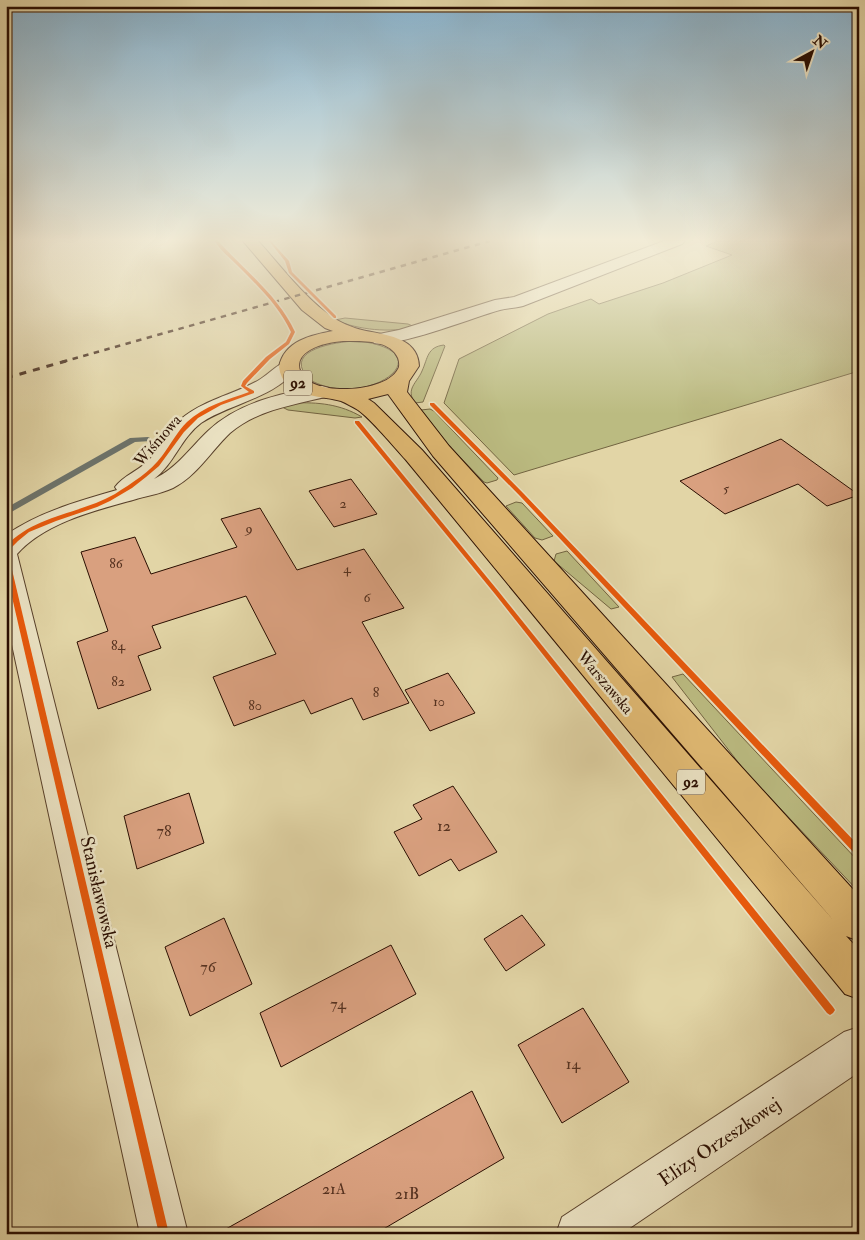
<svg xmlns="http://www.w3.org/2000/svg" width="865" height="1240" font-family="'IM FELL Double Pica',serif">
	<rect width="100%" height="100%" fill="#e2d5a6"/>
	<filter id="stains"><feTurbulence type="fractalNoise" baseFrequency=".004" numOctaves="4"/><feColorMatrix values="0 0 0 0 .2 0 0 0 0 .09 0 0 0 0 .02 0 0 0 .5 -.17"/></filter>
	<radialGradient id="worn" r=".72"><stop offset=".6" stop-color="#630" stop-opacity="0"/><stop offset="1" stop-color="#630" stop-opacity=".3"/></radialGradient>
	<g fill="#bbbb81" stroke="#726441">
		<path d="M 718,241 L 859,241 L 859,371 L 514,475 L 444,403 L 459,359 L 548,314 L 591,299 L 599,304 L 663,283 L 732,255 L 706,246 Z"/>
		<path d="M 345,318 L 408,324 L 415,327 C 390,333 359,330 335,320 Z"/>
		<path d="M 358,341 C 441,351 379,402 324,386 C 316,383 306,380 303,371 C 291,347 344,341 358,341 Z"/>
		<path d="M 444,345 L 445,346 L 423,402 L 415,403 C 405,389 417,383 422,371 C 428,358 427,347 444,345 Z"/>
		<path d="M 293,403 C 318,402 340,404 362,417 L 355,418 L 288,410 L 282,407 Z"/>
		<path d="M 430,409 L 434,411 L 498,478 L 497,480 L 487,483 L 484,482 L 450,447 L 421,410 Z"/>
		<path d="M 516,502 L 522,503 L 553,536 L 542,540 L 535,538 L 506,506 Z"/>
		<path d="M 567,551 L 619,607 L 611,609 L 554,561 L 556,554 Z"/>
		<path d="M 683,674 L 859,862 L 859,892 L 745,771 L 672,677 Z"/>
	</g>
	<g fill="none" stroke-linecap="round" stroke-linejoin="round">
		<path fill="#6c736b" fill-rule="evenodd" d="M 148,437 L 152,439 L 151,441 L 135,442 L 6,515 L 6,508 L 130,438 Z"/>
	</g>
	<g fill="#d9a07f" stroke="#2a0e01">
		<path d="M 781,439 L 859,495 L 827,506 L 798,484 L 725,514 L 680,481 Z"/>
		<path d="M 351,479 L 377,514 L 334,527 L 309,491 Z"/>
		<path d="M 260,508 L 297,570 L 364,549 L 404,608 L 362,622 L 409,703 L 363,720 L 352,698 L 311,714 L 304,700 L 234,726 L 213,677 L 276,654 L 246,596 L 152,626 L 161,648 L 138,656 L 151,690 L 98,709 L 77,642 L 108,631 L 81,552 L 135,537 L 151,574 L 237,547 L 221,519 Z"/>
		<path d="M 448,673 L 475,713 L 430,731 L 405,690 Z"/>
		<path d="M 453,786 L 497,852 L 459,871 L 451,859 L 419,876 L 394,832 L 422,819 L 413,805 Z"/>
		<path d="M 189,793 L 204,843 L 137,869 L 124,816 Z"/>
		<path d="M 522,915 L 545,945 L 506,971 L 484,939 Z"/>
		<path d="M 224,918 L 252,984 L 190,1016 L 165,947 Z"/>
		<path d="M 391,945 L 416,994 L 281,1067 L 260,1013 Z"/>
		<path d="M 583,1008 L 629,1082 L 562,1123 L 518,1045 Z"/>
		<path d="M 472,1091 L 504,1158 L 375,1234 L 217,1234 Z"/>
	</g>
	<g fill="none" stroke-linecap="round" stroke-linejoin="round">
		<g stroke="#58402a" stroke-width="2">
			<g id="minor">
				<path d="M 664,241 L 685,241 L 682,244 L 523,306 C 516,308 508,308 500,310 C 474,317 397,348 374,343 L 372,339 L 374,335 L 399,330 L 495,300 L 514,297 Z"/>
				<path d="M 288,361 L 295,363 L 298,367 C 276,398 231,403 201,423 C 181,438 174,464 154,479 C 177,468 190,448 208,431 C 238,402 283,393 322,386 L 329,388 L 332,392 L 329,396 C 295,405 258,409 230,433 C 211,451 197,476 173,488 C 160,494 146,496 133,500 C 93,511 45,523 17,554 L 188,1234 L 140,1234 L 6,617 L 6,535 C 39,512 79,501 117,490 L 115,487 C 123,476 138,471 148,461 C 161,449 168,431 181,419 C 203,400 235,394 259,380 C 269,374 277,364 288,361 Z"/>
				<path d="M 859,1027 L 859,1072 L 621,1234 L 556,1234 L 562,1217 L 844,1032 Z"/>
			</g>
		</g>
		<g stroke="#2a0e01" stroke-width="2">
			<path id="major" d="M 243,241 L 258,241 C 282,267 306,301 337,320 C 344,324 354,328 362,330 C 383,335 418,336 419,366 L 409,381 L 407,392 L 449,446 L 859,896 L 859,941 L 846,936 L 859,950 L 859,999 L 845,994 L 406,460 C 394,447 371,419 358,410 C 353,407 346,403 341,401 C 319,395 283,398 279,367 C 284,341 311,335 333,331 L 325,328 L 302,310 ZM 343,341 C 360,341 390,339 398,358 C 399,361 400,366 398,369 C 387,390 336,393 317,385 C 299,379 291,361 310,350 C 320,344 332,342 343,341 ZM 388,394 L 433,456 L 834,921 L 422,450 L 374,403 L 368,399 Z"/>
		</g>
		<use href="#minor" fill="#ece4c5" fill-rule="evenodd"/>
		<use href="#major" fill="#e1ba73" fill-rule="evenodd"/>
		<path stroke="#2a0e01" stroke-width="2.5" stroke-dasharray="5.5 5.5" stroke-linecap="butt" d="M 62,362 L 490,241"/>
		<path stroke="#2a0e01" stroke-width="3" stroke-dasharray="7 7" stroke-linecap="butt" d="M 6,378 L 66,361"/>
		<g stroke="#ece4c5" stroke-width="3">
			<g id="cycleway">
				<path d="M 215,241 L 218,241 C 244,270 278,295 295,332 L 289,344 L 270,359 L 247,383 L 245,386 L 254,391 L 254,393 L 221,405 L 198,418 L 184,432 L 159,466 L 146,477 L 132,488 L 110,501 L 97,507 L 56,521 L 29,532 L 18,541 L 8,551 L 6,552 L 6,546 C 35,515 80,514 115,494 C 132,483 150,472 162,456 C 171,444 177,432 187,422 C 204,406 227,400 249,392 L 241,386 L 243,381 L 266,357 L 286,342 L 291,332 C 279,306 258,286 238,266 C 230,258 220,250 215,241 Z"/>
				<path d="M 269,241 L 271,241 L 289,261 L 292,272 L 336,316 L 336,318 L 334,318 L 289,273 L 285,261 Z"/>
				<path d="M 430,403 L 434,403 L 524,494 L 859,846 L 859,855 L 856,855 L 520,496 L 430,405 Z"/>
				<path d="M 355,421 L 359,421 L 499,592 L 833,1007 L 835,1010 L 833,1013 L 830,1015 L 827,1013 L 495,594 L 355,423 Z"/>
				<path d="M 6,555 L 9,557 L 169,1234 L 159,1234 L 6,571 Z"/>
			</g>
		</g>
		<use href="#cycleway" fill="#e8590c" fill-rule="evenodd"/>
	</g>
	<linearGradient id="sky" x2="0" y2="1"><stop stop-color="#88b5d2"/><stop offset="0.58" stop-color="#f2ecd7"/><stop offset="1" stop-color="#f2ecd7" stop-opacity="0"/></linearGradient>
	<rect width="865" height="414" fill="url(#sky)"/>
	<g text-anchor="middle" stroke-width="5" stroke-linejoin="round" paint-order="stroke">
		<g font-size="14" fill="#563220">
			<text x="726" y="493">5</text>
			<text x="343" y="508">2</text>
			<text x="249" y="533">9</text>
			<text x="116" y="568">86</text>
			<text x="347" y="573">4</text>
			<text x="367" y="602">6</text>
			<text x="118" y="650">84</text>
			<text x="118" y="686">82</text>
			<text x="376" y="697">8</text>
			<text x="439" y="706">10</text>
			<text x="255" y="710">80</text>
		</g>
		<g fill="#ece4c5" stroke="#644e3c" stroke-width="1">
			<rect x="284" y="370.5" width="28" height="25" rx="4"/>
			<rect x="677" y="769.5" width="28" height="25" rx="4"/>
		</g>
		<g font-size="15" font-weight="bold" fill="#2a0e01">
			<text x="298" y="388">92</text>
			<text x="691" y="787">92</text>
		</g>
		<g font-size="16" fill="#2a0e01" stroke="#ece4c5">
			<text transform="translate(157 440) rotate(-49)" y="6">Wiśniowa</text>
			<text transform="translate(606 682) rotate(50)" y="6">Warszawska</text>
		</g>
		<g font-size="16" fill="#563220">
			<text x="444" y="831">12</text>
			<text x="164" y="836">78</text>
			<text x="208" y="972">76</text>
			<text x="338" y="1009">74</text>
			<text x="573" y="1069">14</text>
			<text x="334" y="1194">21A</text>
			<text x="407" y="1199">21B</text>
		</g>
		<g font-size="19" fill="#2a0e01" stroke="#ece4c5">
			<text transform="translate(100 892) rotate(77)" y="7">Stanisławowska</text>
			<text transform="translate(719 1141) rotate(-34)" y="7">Elizy Orzeszkowej</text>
		</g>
	</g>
	<rect width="865" height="1240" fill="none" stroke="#e2d5a6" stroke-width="25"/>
	<rect x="8" y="8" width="850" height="1225" fill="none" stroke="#2a0e01" stroke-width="2.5"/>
	<rect x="12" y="12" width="840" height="1215" fill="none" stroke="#2a0e01"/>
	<g transform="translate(812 52) rotate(40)" stroke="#ece4c5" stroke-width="4" paint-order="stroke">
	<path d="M0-4L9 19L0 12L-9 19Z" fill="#2a0e01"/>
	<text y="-8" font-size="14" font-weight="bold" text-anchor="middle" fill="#2a0e01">N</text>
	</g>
	<rect width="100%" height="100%" filter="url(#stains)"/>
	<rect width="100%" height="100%" fill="url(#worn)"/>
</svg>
